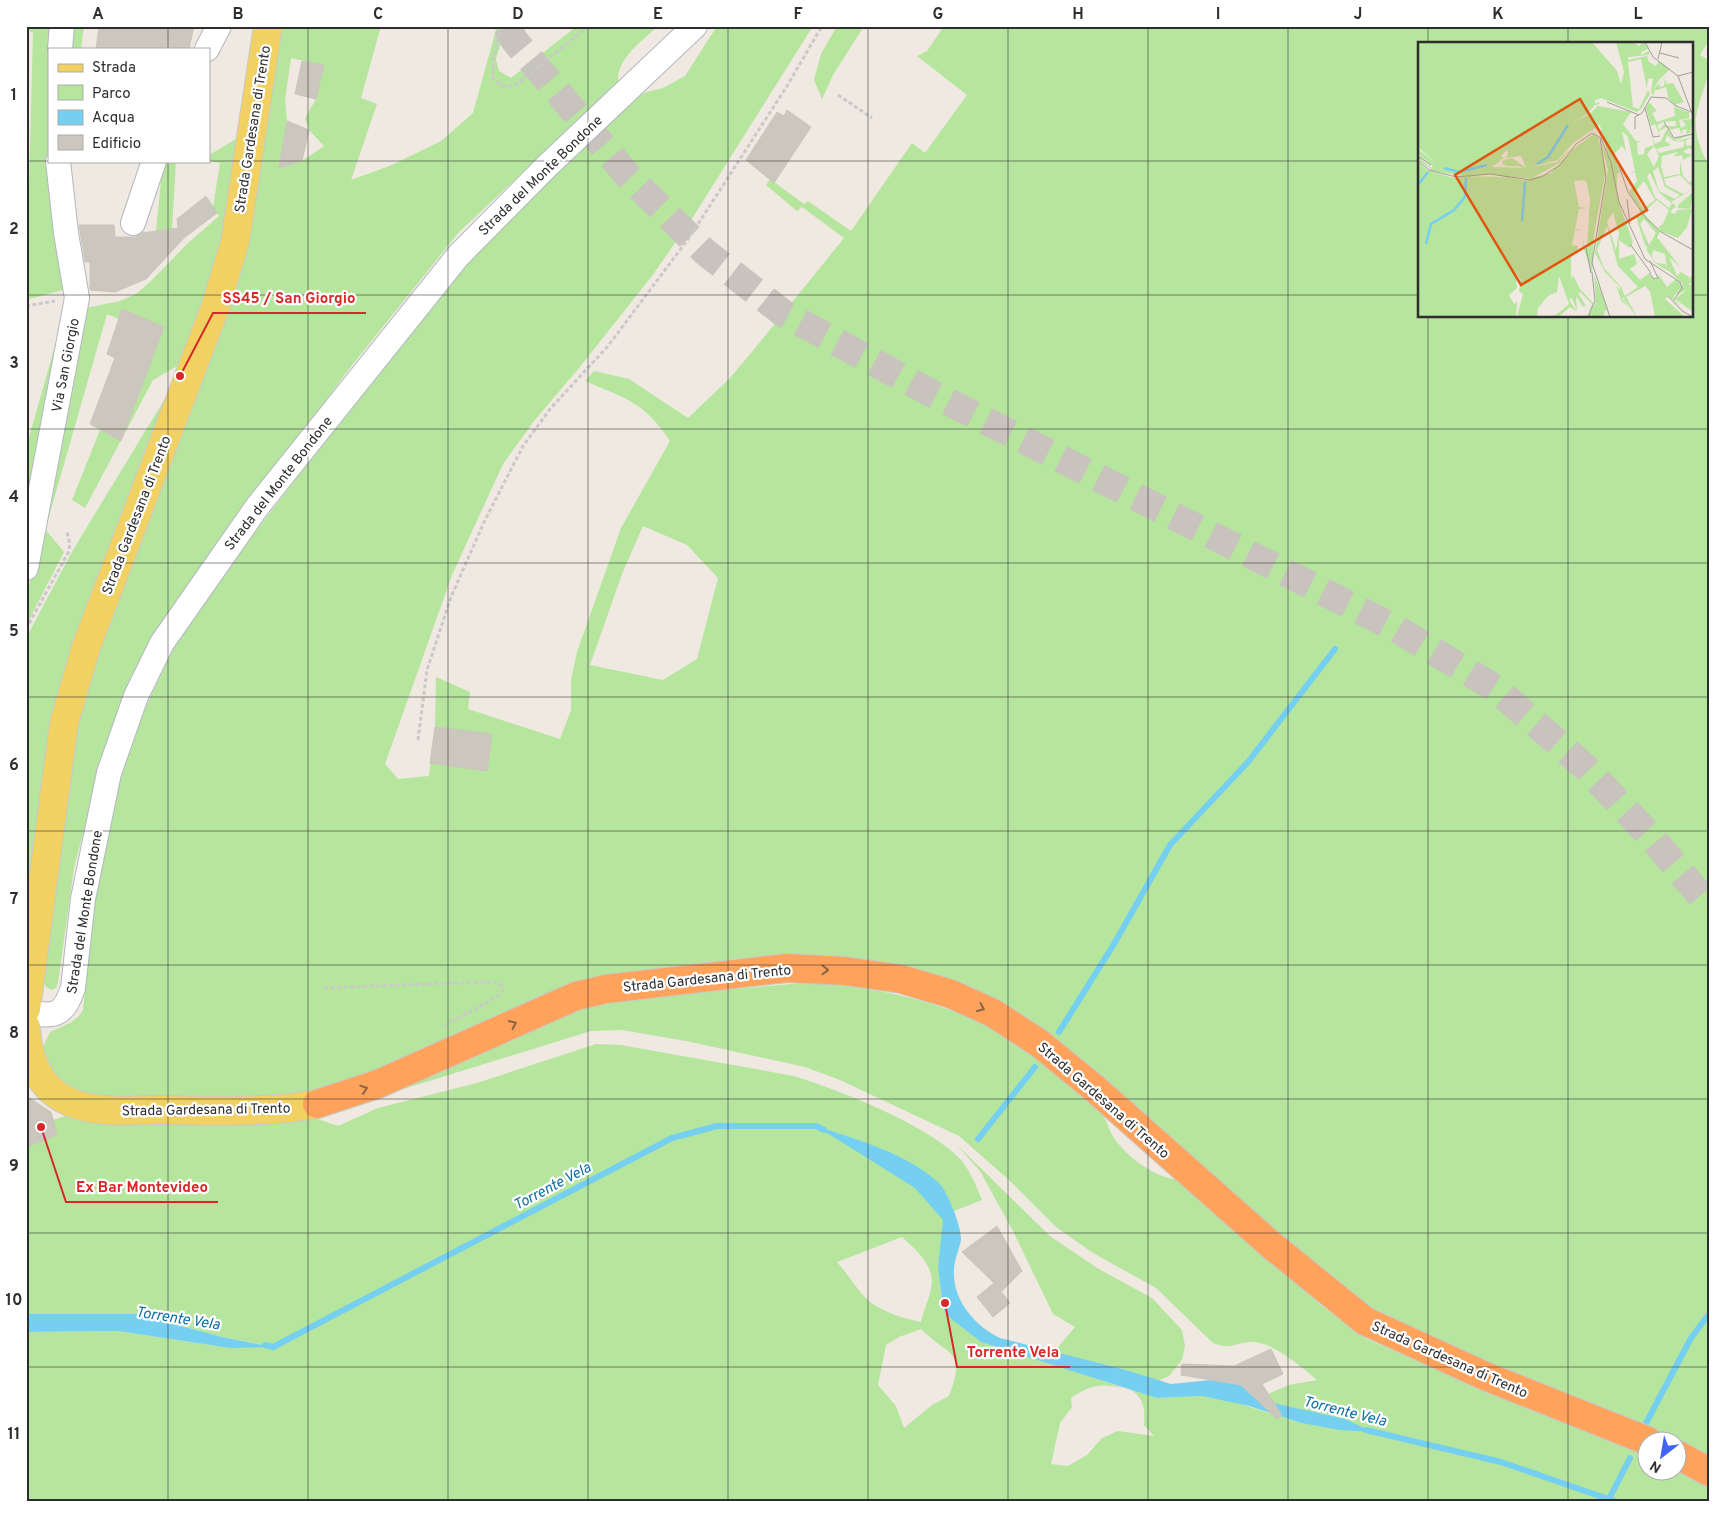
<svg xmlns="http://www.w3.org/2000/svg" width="1735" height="1528" font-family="Overpass,sans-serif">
	<rect width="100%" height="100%" fill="#efe9e1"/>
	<g fill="#b6e59e" fill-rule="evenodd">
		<path d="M 26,26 L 54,26 L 49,49 L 49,161 L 66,289 L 26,300 L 33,32 L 26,31 Z"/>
		<path d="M 69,26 L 84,26 L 81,49 L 67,49 Z"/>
		<path d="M 278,26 L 381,26 L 361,98 L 377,104 L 351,180 L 392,165 L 441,141 L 473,113 L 497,26 L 506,26 L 496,59 L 499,71 L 511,78 L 577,26 L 658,26 C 642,41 616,59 618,83 L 459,232 L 349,369 L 207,562 L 122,702 L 108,738 L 74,868 L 58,983 L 56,988 L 51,990 L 46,987 L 44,981 L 67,785 L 84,690 L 230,306 ZM 291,58 L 323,65 L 316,99 L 305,118 L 309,130 L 324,146 L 302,161 L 279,168 L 287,121 L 285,100 Z"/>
		<path d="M 717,26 L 813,26 L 693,217 L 652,276 L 579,368 L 534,421 L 503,464 L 452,575 L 385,764 L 398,779 L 429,776 L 435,727 L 436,677 L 470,692 L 468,709 L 560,739 L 571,710 L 571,680 L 577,652 L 621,528 L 670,441 C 644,402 627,399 585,381 L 594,371 L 629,379 L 688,418 L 730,378 L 751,353 L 844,238 L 802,207 L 797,211 L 766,185 L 770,179 L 804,204 L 808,201 L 851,231 L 912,143 L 925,153 L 967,95 L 917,56 L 927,51 L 944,26 L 1709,26 L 1709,40 L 1700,55 L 1709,60 C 1709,93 1688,109 1699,143 C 1702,150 1703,157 1709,163 L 1709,1464 L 1678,1448 L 1678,1440 L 1660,1440 L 1380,1316 L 1352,1297 L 1009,1012 L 769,960 L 739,958 L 657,972 L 379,1072 L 293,1100 L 199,1103 L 87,1095 L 59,1081 L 48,1064 L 43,1047 L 50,1032 L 70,1023 L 79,1016 L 83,1010 L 92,915 L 102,851 L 120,775 L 131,738 L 174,647 L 222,575 L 435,298 L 504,222 L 631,100 L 646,92 L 663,88 L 685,76 ZM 1419,44 L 1691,44 L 1691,316 L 1419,316 ZM 643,526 L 687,545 L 718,578 L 697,659 L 663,680 L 590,665 L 622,574 Z"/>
		<path d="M 837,26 L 864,26 L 833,75 L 822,99 L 814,80 L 821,54 Z"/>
		<path d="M 241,136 L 219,261 L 181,364 L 153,380 L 85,508 L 72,500 L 100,430 L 121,440 L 164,327 L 123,309 L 119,319 L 107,314 L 48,520 L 43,511 L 85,308 L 120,301 L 136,294 L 150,282 L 188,243 L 219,216 L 213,207 L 220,163 L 209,161 L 209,155 Z"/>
		<path d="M 163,161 L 176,161 L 172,229 L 156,231 Z"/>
		<path d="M 68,321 L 26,523 L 26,448 L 58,335 Z"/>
		<path d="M 169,392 L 75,641 L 26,914 L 26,638 L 73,550 Z"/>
		<path d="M 45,529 L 64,552 L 29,620 L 26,619 L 26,595 Z"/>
		<path d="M 817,982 C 890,989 962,1006 1024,1047 C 1052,1066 1079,1090 1102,1114 C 1107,1121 1109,1130 1114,1138 C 1129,1159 1154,1177 1179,1180 L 1327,1310 L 1367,1339 L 1456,1378 L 1535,1406 L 1647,1456 L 1648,1470 L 1677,1471 L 1709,1487 L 1709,1502 L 26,1502 L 26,1332 L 118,1331 L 230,1348 L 270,1346 L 222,1337 L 137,1314 L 26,1314 L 26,1147 L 57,1135 L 53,1120 L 65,1116 L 108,1122 L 309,1116 L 338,1126 L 378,1108 L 477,1083 L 596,1044 L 621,1045 L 794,1076 C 841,1091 918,1121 955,1154 C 968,1165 976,1185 982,1200 L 954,1211 L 946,1207 L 938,1267 L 943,1308 L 996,1348 L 1066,1368 L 1123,1388 C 1100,1383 1090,1385 1071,1398 L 1072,1407 L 1060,1423 L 1051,1464 L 1068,1466 L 1087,1455 L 1102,1438 L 1118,1431 L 1154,1436 L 1144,1425 C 1145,1409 1145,1399 1130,1389 L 1157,1398 L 1202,1396 L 1231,1401 L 1301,1423 L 1331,1428 L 1337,1418 L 1256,1399 L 1289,1385 L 1317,1380 C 1302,1367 1270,1340 1251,1342 C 1234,1343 1231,1350 1213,1343 L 1156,1288 L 1093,1253 L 1056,1227 L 1009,1180 L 959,1136 L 840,1080 L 805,1067 L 686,1041 L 622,1030 L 591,1031 L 374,1098 L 569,1014 L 601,1003 L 672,994 ZM 902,1237 C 917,1251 936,1266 931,1289 C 929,1300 923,1311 921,1322 C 901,1318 875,1310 861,1293 C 853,1283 846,1272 837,1262 ZM 921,1329 C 949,1357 967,1349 949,1396 L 932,1405 L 904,1428 L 896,1406 L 878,1385 L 886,1345 L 899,1337 Z"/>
		<path d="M 955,1143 L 1050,1236 L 1097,1268 L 1152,1298 L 1182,1330 L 1185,1346 L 1182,1360 L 1169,1376 L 1157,1381 L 1126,1370 L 1054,1352 L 1075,1327 L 1053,1314 L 1013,1231 L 980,1171 Z"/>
	</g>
	<g fill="#75cff0">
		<path d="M 816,1126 C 858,1140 907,1153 940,1184 C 948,1193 962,1228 961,1240 C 959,1250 954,1260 954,1270 C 952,1300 976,1327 1000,1338 L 1126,1370 L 1171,1384 L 1211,1380 L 1241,1385 L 1256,1399 L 1345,1419 L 1373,1432 L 1340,1430 L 1301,1423 L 1249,1406 L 1202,1396 L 1157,1398 L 981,1342 L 950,1318 L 943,1308 L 938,1267 L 943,1220 L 915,1188 Z"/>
		<path d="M 26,1314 L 137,1314 L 222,1337 L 273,1347 L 230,1348 L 118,1331 L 26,1332 Z"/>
	</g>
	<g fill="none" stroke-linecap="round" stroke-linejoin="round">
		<g stroke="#75cff0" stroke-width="6">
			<path d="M 1059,1032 L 1114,944 L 1170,845 L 1248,762 L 1335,649"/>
			<path d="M 978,1139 L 1035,1067"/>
			<path d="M 265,1345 L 273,1347 L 672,1138 L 717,1126 L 816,1126 L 824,1130"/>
			<path d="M 1645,1425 L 1691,1338 L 1709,1314"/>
			<path d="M 1366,1430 L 1501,1462 L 1617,1502"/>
			<path d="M 1609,1499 L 1630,1458"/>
		</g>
	</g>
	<g fill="#cbc7bf" stroke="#cbc5ba">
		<path d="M 99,26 L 194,26 L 189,49 L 96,49 Z"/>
		<path d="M 302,61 L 324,65 L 316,99 L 295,94 Z"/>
		<path d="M 787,110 L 811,127 L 774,183 L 746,160 L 777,112 L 784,116 Z"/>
		<path d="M 287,121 L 309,130 L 302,161 L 279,168 Z"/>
		<path d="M 206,196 L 217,213 L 184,238 L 146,279 L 115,292 L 90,290 L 90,262 L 85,262 L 79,225 L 114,225 L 115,237 L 135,237 L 142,233 L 178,228 L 177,219 Z"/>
		<path d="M 122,309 L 164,327 L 121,441 L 90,424 L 115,358 L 107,354 Z"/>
		<path d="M 435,727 L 492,734 L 487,771 L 430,763 Z"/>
		<path d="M 26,1096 L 51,1112 L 57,1135 L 26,1147 Z"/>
		<path d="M 997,1226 L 1022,1271 L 1002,1291 L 996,1285 L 1010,1303 L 993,1317 L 977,1297 L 994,1283 L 962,1252 Z"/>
		<path d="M 1271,1349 L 1283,1374 L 1262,1384 L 1282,1415 L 1277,1419 L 1241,1385 L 1181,1375 L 1182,1364 L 1234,1366 Z"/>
	</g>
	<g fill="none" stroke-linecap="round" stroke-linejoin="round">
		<path stroke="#c8c4bd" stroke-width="28" stroke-dasharray="28 14" stroke-linecap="butt" d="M 507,26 L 514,40 L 629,177 L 705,252 L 783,313 L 927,391 L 1397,629 L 1495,688 L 1586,768 L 1652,838 L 1709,906"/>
		<g stroke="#b4b7c1" stroke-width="26">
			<g id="minor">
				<path d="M 60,49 L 62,26"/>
				<path d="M 207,49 L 219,26"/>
				<path d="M 133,223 L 154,161"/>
				<path d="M 26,568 L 77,298 L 66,233 L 58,161"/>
				<path d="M 26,1012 C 54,1017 63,1017 73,988 L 83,899 L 109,773 L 136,696 L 162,643 L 257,507 L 458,256 L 546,167 L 695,26"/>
			</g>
		</g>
		<g stroke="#c9c9c9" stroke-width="30">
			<g id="major">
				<path d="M 26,1009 L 64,723 L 86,647 L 215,308 L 235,242 L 268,26"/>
				<path d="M 26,1027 C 27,1058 39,1089 70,1102 C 97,1114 132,1110 161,1110 C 213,1111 266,1113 317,1104"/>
			</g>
		</g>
		<g stroke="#c9c9c9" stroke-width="30">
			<g id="highway">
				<path d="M 317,1104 L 378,1084 L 576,996 L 606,989 L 787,968 L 845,971 L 901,979 L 951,994 L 993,1013 L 1039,1043 L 1094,1088 L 1270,1244 L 1365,1321 L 1485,1376 L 1648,1441"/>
				<path d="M 1678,1455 L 1709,1472"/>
			</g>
		</g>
		<g stroke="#c9c9c9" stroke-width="3" stroke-dasharray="4 2.5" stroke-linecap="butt">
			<path d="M 502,26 L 493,59 L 493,78 L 502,86 L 514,86 L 589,26"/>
			<path d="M 838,95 L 872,118"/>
			<path d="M 26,306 L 55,301"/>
			<path d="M 26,629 L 68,553 L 70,545 L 67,532"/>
			<path d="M 418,740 L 427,670 L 451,597 L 485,520 L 523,446 L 550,409 L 608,346 L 689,238 L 787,86 L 822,26"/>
			<path d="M 324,988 L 482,982 L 496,983 L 502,986 L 503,991 L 498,996 L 442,1027"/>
		</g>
		<use href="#minor" stroke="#fff" stroke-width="24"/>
		<use href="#major" stroke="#f2d163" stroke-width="28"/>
		<use href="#highway" stroke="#ffa35c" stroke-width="28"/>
	</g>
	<defs><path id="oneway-chevron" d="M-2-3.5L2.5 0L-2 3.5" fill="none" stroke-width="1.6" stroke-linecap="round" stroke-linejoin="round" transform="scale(1.25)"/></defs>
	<g stroke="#8c6343">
		<use href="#oneway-chevron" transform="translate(825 970) rotate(2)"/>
		<use href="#oneway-chevron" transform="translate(981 1008) rotate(24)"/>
		<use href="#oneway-chevron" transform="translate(513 1024) rotate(-25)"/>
		<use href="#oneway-chevron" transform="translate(364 1089) rotate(-18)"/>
	</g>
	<path fill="none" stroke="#2e2e2e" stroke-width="1" stroke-opacity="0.55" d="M 168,26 L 168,49M 308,26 L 308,1502M 448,26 L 448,1502M 588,26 L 588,1502M 728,26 L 728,1502M 868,26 L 868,1502M 1008,26 L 1008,1502M 1148,26 L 1148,1502M 1288,26 L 1288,1502M 1428,26 L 1428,44M 1568,26 L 1568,44M 26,161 L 1419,161M 168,161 L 168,1502M 1691,161 L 1709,161M 26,295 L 1419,295M 1691,295 L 1709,295M 1428,316 L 1428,1502M 1568,316 L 1568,1502M 26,429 L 1709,429M 26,563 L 1709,563M 26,697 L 1709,697M 26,831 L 1709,831M 26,965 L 1709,965M 26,1099 L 1709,1099M 26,1233 L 1709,1233M 26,1367 L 1709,1367"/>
	<g text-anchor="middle" stroke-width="4.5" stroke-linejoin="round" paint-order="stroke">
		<g font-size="14" fill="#2e2e2e" stroke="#fff">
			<text transform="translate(252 129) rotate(-81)" y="5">Strada Gardesana di Trento</text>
			<text transform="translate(540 175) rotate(-44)" y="5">Strada del Monte Bondone</text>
			<text transform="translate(65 365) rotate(-79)" y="5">Via San Giorgio</text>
			<text transform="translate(278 483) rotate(-52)" y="5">Strada del Monte Bondone</text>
			<text transform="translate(136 515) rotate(-69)" y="5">Strada Gardesana di Trento</text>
			<text transform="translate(84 912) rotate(-81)" y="5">Strada del Monte Bondone</text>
			<text transform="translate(707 978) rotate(-6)" y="5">Strada Gardesana di Trento</text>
			<text transform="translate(1104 1100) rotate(41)" y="5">Strada Gardesana di Trento</text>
			<text transform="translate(206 1109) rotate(-1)" y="5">Strada Gardesana di Trento</text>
			<text transform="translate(1450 1359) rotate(24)" y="5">Strada Gardesana di Trento</text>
		</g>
		<g font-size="15" font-style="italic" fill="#0d6fa3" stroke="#fff">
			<text transform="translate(552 1186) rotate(-28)" y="5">Torrente Vela</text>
			<text transform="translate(178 1318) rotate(9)" y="5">Torrente Vela</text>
			<text transform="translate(1345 1411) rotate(14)" y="5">Torrente Vela</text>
		</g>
	</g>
	<g transform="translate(1418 42)">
		<rect width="275" height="275" fill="#efe9e1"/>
		<path d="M 0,0 L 174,0 L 199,29 L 203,42 L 206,30 L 198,0 L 215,0 L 221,4 L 226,0 L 230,7 L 223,10 L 223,13 L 231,9 L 231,13 L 210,15 L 210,18 L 229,14 L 231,20 L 238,24 L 241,19 L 252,27 L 241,38 L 235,48 L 253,28 L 241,42 L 242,45 L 246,44 L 247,37 L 249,42 L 255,41 L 266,60 L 257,63 L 250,56 L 248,45 L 236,49 L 236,54 L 233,50 L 235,36 L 230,37 L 229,47 L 223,17 L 210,20 L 215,65 L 221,67 L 230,48 L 232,52 L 223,67 L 219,70 L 183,56 L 177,58 L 177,62 L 180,60 L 182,62 L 177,63 L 169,72 L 153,81 L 170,73 L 180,64 L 213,70 L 205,82 L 218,99 L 223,99 L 219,101 L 220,113 L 226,112 L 227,106 L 236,103 L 234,95 L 237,102 L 243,99 L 249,87 L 256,97 L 275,92 L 256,99 L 249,93 L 247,99 L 253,103 L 238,107 L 241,111 L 266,105 L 266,99 L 255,100 L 275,95 L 267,99 L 269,104 L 275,103 L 275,108 L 271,106 L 265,110 L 274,113 L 265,118 L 264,113 L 255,115 L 260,110 L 244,114 L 243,124 L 246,135 L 262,132 L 262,119 L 265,134 L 271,140 L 275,139 L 273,144 L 262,133 L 246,137 L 248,143 L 265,152 L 275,147 L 253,160 L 258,164 L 252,170 L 257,172 L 259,168 L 274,167 L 269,185 L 260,196 L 244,190 L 240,185 L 245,182 L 251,168 L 239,158 L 225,171 L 211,150 L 219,139 L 217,130 L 210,132 L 217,129 L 210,95 L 204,89 L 208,110 L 204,104 L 196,112 L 202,131 L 199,131 L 199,147 L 182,83 L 155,101 L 140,118 L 110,126 L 139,120 L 154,105 L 141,121 L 114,136 L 45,134 L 15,129 L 0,117 L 0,114 L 13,126 L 15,124 L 2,114 L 0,107 L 20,123 L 0,105 ZM 236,104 L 241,114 L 236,125 L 229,112 ZM 89,108 L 90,113 L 87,116 L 103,114 L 108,126 L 94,116 L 85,118 L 84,122 L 89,124 L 99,124 L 106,126 L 74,125 L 86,116 L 83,114 ZM 240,125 L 247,145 L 262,153 L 257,157 L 241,149 L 235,129 ZM 232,131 L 241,150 L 254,162 L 251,166 L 237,155 L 229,134 ZM 226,139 L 237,158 L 225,167 L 216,151 ZM 231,60 L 239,69 L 234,71 L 239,80 L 257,74 L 256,65 L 271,70 L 271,76 L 261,78 L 263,86 L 268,83 L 264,78 L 275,77 L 272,91 L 268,92 L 269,87 L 264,88 L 264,93 L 261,86 L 251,88 L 249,84 L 258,84 L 258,79 L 245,80 L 239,83 L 241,88 L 247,82 L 249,85 L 241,89 L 242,94 L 237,82 L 233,84 L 228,66 ZM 175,92 L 180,95 L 188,128 L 176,192 L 174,232 L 165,204 L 165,196 L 166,206 L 169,206 L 172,156 L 166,129 L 168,138 L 156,139 L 161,165 L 170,166 L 161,167 L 157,187 L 165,188 L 157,188 L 154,203 L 160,204 L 159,210 L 153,212 L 153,237 L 155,233 L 162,247 L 176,262 L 169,275 L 174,262 L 162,250 L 160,251 L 168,264 L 165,265 L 158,254 L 159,269 L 154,256 L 151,258 L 159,270 L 152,265 L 140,275 L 130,275 L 138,273 L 151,262 L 141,234 L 139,250 L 130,254 L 120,266 L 119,275 L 99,275 L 105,252 L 101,249 L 103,238 L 97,230 L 99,246 L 91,253 L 96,262 L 99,260 L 98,275 L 0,275 L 0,119 L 9,128 L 35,136 L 71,132 L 105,138 L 133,131 L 155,107 ZM 182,99 L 192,119 L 203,167 L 215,200 L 212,206 L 201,198 L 201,217 L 216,212 L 219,222 L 212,227 L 222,238 L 230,232 L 238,238 L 241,233 L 249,245 L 258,237 L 262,240 L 263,245 L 255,256 L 267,270 L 251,254 L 247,257 L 267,275 L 237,275 L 232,249 L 227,244 L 208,255 L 219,275 L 206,258 L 207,255 L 204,257 L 210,264 L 204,260 L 198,244 L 202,248 L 202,245 L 187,230 L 177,211 L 190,128 ZM 195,170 L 201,192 L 198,209 L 189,180 ZM 189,184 L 200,224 L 220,245 L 207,254 L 203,245 L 186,226 L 179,208 ZM 275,150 L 272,167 L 260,166 L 260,163 ZM 221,166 L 242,190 L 239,195 L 262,225 L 251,215 L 259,234 L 263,230 L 271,235 L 271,244 L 274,241 L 271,241 L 272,235 L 275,233 L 275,270 L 257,257 L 270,247 L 258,253 L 265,242 L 249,227 L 247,212 L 235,208 L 234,215 L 238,221 L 247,222 L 250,229 L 237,221 L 228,207 L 230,206 L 227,203 L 219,178 L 219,175 L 223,174 ZM 226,177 L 238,191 L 231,203 L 222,182 ZM 176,233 L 187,260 L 191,275 L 188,267 L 185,275 L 170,275 L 178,261 Z" fill="#b6e59e" fill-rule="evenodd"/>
		<path fill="none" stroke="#75cff0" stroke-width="2.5" d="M 119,122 L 130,115 L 150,83M 26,126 L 41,130 L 69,123M 0,143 L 10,130M 104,179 L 107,140M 8,202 L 13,182 L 36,168 L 47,155 L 48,136"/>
		<path fill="none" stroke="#a29e99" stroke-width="1" d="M 227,0 L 235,15 L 260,34 L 275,74M 242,11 L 261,16M 240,17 L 244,0M 260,34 L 275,30M 189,60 L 221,73M 227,66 L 235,95 L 242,94M 246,80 L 256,96 L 275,92M 217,87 L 217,75 L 224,71 L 233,55 L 248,56 L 258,64 L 274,70M 182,96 L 188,135 L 174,221 L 192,275M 158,102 L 174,91 L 183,96 L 193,121 L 201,160 L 227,217M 0,114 L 13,123M 0,118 L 11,128 L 38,135 L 72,132 L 113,138 L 125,134 L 142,123 L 158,102M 200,121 L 210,150 L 228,176 L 243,190 L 275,208M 209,157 L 212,182M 212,202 L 233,231M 168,206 L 173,231M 227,217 L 262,240 L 264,246 L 256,258M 231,231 L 236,237 L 240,236 L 232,219M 250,254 L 264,269 L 275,275M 170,275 L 177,259 L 174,230"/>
		<path fill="#df570e" fill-opacity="0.15" stroke="#df570e" stroke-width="2.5" d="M 162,57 L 229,168 L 103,243 L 37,133 Z"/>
		<rect width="275" height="275" fill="none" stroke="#2e2e2e" stroke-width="2.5"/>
	</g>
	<path fill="none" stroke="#d62828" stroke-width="2" d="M180 376L213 313H366M41 1127L66 1202H218M945 1303L957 1367H1070"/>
	<g fill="#d62828" stroke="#fff" stroke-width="2">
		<circle cx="180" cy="376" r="5"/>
		<circle cx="41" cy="1127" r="5"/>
		<circle cx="945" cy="1303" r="5"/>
	</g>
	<g font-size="15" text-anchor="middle" font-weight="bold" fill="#d62828" stroke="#fff" stroke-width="4.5" stroke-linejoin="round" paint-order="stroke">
		<text x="289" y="303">SS45 / San Giorgio</text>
		<text x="142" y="1192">Ex Bar Montevideo</text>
		<text x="1013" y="1357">Torrente Vela</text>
	</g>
	<rect width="1735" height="1528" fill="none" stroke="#ffffff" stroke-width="55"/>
	<rect x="48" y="48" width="162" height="115" fill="#ffffff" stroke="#ababab"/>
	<rect x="58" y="64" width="25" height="8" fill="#f2d163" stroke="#ababab"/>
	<text x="92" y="72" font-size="15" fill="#2e2e2e">Strada</text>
	<rect x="58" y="85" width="25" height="15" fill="#b6e59e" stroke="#ababab"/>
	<text x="92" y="98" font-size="15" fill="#2e2e2e">Parco</text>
	<rect x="58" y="110" width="25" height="15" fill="#75cff0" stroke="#ababab"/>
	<text x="92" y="122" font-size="15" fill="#2e2e2e">Acqua</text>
	<rect x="58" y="135" width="25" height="15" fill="#cbc7bf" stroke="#ababab"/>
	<text x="92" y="148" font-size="15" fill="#2e2e2e">Edificio</text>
	<g transform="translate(1662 1456) rotate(211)"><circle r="24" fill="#ffffff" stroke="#ababab"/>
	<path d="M0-4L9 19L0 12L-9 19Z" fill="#4264fb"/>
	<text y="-8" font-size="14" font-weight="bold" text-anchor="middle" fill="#2e2e2e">N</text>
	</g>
	<rect x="28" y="28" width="1680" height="1472" fill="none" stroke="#2e2e2e" stroke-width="2"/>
	<g font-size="16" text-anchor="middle" font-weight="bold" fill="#2e2e2e">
		<text x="98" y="19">A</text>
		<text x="238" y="19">B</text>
		<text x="378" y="19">C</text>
		<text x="518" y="19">D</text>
		<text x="658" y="19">E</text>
		<text x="798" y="19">F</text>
		<text x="938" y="19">G</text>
		<text x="1078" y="19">H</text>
		<text x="1218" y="19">I</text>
		<text x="1358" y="19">J</text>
		<text x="1498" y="19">K</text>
		<text x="1638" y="19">L</text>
		<text x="14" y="100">1</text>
		<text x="14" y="234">2</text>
		<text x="14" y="368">3</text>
		<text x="14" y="502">4</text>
		<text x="14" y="636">5</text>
		<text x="14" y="770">6</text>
		<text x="14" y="904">7</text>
		<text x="14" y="1038">8</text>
		<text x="14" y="1171">9</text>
		<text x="14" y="1305">10</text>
		<text x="14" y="1439">11</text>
	</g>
</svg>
